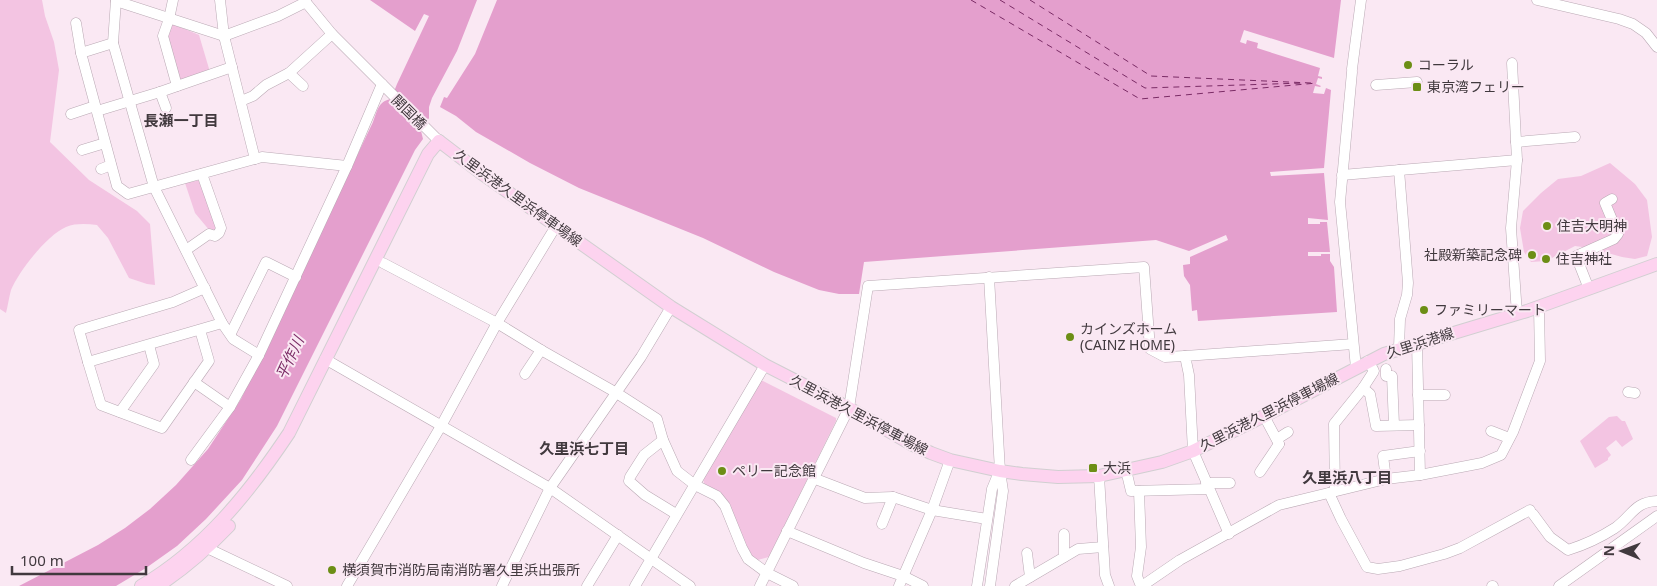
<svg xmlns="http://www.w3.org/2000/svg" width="1657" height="586" font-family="'Noto Sans','Noto Sans JP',sans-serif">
	<rect width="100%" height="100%" fill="#fae8f3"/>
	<g fill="#f3c4e2">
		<path d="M 0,0 L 42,0 L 45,16 L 54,42 L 59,70 L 50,142 L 89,180 L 137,211 L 150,224 L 155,285 L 147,284 L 129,278 L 108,238 L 97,225 C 87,224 76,223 66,227 C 47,235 19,271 11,290 C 9,297 8,305 6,313 L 0,309 Z"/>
		<path d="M 171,23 L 199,35 L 210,72 L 181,83 L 167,37 Z"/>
		<path d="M 1610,163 L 1635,184 L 1647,200 L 1652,237 L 1647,256 L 1635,259 L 1622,257 L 1590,248 L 1575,246 L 1546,261 L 1531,262 L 1524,252 L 1520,228 L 1523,211 L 1541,193 L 1558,179 L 1581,176 Z"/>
		<path d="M 201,180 L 218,228 L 210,231 L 195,213 L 185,183 Z"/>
		<path d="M 761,381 L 763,381 L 836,418 L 836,421 L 769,557 L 754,561 L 745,547 L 734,517 L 705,486 L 703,479 Z"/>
		<path d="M 1617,416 L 1622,421 L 1625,421 L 1633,439 L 1622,447 L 1616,440 L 1606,448 L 1611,455 L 1608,458 L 1608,460 L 1595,468 L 1580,441 L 1609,417 Z"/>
	</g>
	<g fill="#e49fcd">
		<path d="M 370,0 L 477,0 L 457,51 L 432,98 L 429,107 L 429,118 L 421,131 L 423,139 L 415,150 L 277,426 L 242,480 L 206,519 L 177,546 L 146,568 L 116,586 L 19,586 L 98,545 L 125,528 L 150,509 L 176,485 L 208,449 L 241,399 L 373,122 C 377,112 378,101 391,99 L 397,84 L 429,16 L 424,14 L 415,31 Z"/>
		<path d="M 497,0 L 1341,0 L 1334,58 L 1244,30 L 1240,42 L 1246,44 L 1247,40 L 1258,43 L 1257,48 L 1320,68 L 1318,76 L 1322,77 L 1322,79 L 1318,78 L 1316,84 L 1321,86 L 1320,87 L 1315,86 L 1313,93 L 1324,94 L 1326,88 L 1331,90 L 1324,168 L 1270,172 L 1271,176 L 1324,173 L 1328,220 L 1308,218 L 1308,224 L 1320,224 L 1320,222 L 1327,222 L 1330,252 L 1308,252 L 1308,256 L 1321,256 L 1321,254 L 1330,254 L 1330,261 L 1334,267 L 1337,312 L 1198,321 L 1197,310 L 1192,311 L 1190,285 L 1184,276 L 1183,265 L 1190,264 L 1190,257 L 1228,240 L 1226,235 L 1189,251 L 1156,240 L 864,262 L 859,294 L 839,294 L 819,290 L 774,272 L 703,238 L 579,188 L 530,163 L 476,132 L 456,116 L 440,107 L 444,97 L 447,98 L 475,54 Z"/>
	</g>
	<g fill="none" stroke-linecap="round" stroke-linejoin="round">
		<g stroke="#7a2b65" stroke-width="1" stroke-dasharray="6 5" stroke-linecap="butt">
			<path d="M 971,0 L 1140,99 L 1317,83"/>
			<path d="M 1000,0 L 1145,88 L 1304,83"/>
			<path d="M 1030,0 L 1151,76 L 1311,83"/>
		</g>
		<g stroke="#baa9b4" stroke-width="11">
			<g id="minor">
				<path d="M 116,0 L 113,43 L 154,187 L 222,323 L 233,339 L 259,355"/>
				<path d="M 173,0 L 169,19 L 163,36 L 177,86"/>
				<path d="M 220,0 L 224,36 L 255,159"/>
				<path d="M 304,0 L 332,34 L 439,141"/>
				<path d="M 1537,0 L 1619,19 L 1633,24 L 1646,33 L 1657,47"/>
				<path d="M 116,1 L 224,36 L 278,16 L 306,2"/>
				<path d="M 76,23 L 81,53"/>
				<path d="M 113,43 L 81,53 L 117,186 L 128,194 L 262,157 L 347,166"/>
				<path d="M 1512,63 L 1517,160 L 1511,228 L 1517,314"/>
				<path d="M 1352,69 L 1361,0"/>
				<path d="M 1352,72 L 1340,202 L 1356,368"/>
				<path d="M 289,73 L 303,86"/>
				<path d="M 1376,85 L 1417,82"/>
				<path d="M 160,92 L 166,108"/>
				<path d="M 241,101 L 253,96 L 266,85 L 289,73 L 332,34"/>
				<path d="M 97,111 L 160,92 L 232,67"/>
				<path d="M 71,114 L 95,106"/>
				<path d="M 1516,142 L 1575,137"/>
				<path d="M 82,150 L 105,143"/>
				<path d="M 101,169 L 111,165"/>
				<path d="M 1342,175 L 1517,160"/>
				<path d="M 186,250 L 209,234 L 215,236 L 219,233 L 221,228 L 202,174"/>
				<path d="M 383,263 L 497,323 L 541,350 L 615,392 L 657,419 L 663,440 L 677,471 L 695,485 L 717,496 L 725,506 L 742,548 L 748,559 L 767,573 L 793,586"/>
				<path d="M 989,277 L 1000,471 L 1003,491 L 990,586"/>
				<path d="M 205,288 L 173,302 L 79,330 L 88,362 L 222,323"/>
				<path d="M 1589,289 L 1576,256 L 1614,239 L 1618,234 L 1605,203 L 1612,199"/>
				<path d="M 231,333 L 266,262 L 296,277"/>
				<path d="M 1417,343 L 1420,475"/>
				<path d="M 1399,348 L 1400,319 L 1407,295 L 1408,283 L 1399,170"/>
				<path d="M 325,359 L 550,488 L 690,586"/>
				<path d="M 88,362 L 101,405 L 162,428 L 209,361 L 200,330"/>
				<path d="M 1386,369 L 1386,376 L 1392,376 L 1394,425"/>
				<path d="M 525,374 L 541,350"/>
				<path d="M 194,382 L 230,407"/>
				<path d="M 1363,388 L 1370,394 L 1376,426 L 1419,425"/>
				<path d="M 1628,392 L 1635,393"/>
				<path d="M 1418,395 L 1445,395"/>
				<path d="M 120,412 L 154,364 L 149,345"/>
				<path d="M 1264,416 L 1279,444"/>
				<path d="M 1491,431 L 1509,438"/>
				<path d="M 663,440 L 644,455 L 630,477 L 629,481 L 645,495 L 676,514"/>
				<path d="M 191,460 L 230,407 L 259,355 L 347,166 L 382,84"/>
				<path d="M 1126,470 L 1131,491 L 1209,489"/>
				<path d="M 1260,472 L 1279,444 L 1277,439 L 1288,432"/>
				<path d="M 1099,476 L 1105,575 L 1109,586"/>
				<path d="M 813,478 L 865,498 L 893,497 L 932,510 L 987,519"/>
				<path d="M 1386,479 L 1383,456 L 1420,451"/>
				<path d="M 1206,483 L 1230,483"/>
				<path d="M 1139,491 L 1141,547 L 1137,576 L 1141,586"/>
				<path d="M 1335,491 L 1334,424 L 1363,388 L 1374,371 L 1368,361"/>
				<path d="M 1329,493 L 1341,519 L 1367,567 L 1378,569 L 1400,566 L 1444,554 L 1460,548 L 1530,510"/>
				<path d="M 1533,514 L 1550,537 L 1568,550 C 1584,545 1601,537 1615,528 C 1632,516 1634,502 1657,501"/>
				<path d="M 882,524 L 893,497"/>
				<path d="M 787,531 L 864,563 L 903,576 L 923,586"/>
				<path d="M 1064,534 L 1064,557"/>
				<path d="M 1229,534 L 1193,451 L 1189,375 L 1185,356 L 1353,344"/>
				<path d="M 207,548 L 287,586"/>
				<path d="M 1027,553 L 1030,577"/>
				<path d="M 347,586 L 441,426 L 497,323 L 556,226"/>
				<path d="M 502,586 L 550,488 L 641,357 L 671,307"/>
				<path d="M 587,586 L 618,535"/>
				<path d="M 635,586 L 765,365"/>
				<path d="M 760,586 L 849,408 L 868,286 L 1144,267 L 1150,349 L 1165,357 L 1185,356"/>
				<path d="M 899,586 L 932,510 L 950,460"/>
				<path d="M 977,586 L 992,489 L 999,472"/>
				<path d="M 1015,586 L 1078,549 L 1103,547"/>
				<path d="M 1142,586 L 1180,560 L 1279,505 L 1386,479 L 1420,475 L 1482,463 L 1501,455 L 1513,432 L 1540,361 L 1539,307"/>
				<path d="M 1492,586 L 1493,586"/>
				<path d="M 1559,586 L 1657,516"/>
			</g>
		</g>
		<g stroke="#d1cfd1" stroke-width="14">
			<g id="major">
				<path d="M 439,141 L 481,173 L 671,307 L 765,365 L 849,408 L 911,444 L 931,453 L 950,460 L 1000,471 L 1022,474 L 1058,477 L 1099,476 L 1162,462 L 1193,451 L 1264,416 L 1384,354 L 1527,311 L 1657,264"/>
				<path d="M 141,586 C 204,549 249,493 289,433 L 428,154 L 439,141"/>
				<path d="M 158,586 C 184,569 207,549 229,526"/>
			</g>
		</g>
		<use href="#minor" stroke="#fff" stroke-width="10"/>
		<use href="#major" stroke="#fdd3ef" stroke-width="12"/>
	</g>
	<g fill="#6c8e15" stroke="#fae8f3" stroke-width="2">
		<circle cx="1408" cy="65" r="5"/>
		<rect x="1412" y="82" width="10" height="10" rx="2.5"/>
		<circle cx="1547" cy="226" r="5"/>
		<circle cx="1532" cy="255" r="5"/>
		<circle cx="1546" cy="259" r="5"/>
		<circle cx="1424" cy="310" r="5"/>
		<circle cx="1070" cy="337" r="5"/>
		<rect x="1088" y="463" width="10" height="10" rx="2.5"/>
		<circle cx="722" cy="471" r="5"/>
		<circle cx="332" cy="570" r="5"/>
	</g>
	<g text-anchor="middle" stroke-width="4" stroke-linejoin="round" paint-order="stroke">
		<g font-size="14" fill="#41393e" stroke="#fae8f3" text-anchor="start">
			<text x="1418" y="70">コーラル</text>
			<text x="1427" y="92">東京湾フェリー</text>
			<text x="1557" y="231">住吉大明神</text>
			<text x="1522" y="260" text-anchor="end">社殿新築記念碑</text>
			<text x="1556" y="264">住吉神社</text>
			<text x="1434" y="315">ファミリーマート</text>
			<text x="1080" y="334">カインズホーム<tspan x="1080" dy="16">(CAINZ HOME)</tspan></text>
			<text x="1103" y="473">大浜</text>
			<text x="732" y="476">ペリー記念館</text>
			<text x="342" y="575">横須賀市消防局南消防署久里浜出張所</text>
		</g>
		<g font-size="14" fill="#41393e" stroke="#fae8f3">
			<text transform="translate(409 112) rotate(45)" y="5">開国橋</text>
			<text transform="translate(518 198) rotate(36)" y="5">久里浜港久里浜停車場線</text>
			<text transform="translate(1420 343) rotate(-18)" y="5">久里浜港線</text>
			<text transform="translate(1269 412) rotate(-27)" y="5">久里浜港久里浜停車場線</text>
			<text transform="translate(859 415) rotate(28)" y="5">久里浜港久里浜停車場線</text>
		</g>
		<g font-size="15" font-weight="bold" fill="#41393e" stroke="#fae8f3">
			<text x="181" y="126">長瀬一丁目</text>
			<text x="584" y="454">久里浜七丁目</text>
			<text x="1347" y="483">久里浜八丁目</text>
		</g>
		<g font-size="15" font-style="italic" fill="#7a2b65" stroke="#fae8f3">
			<text transform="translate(290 358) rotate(-65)" y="5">平作川</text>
		</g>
	</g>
	<g transform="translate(1622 551) rotate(271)" stroke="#fae8f3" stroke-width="4" paint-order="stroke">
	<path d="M0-4L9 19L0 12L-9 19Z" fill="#41393e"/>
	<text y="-8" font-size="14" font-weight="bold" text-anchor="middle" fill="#41393e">N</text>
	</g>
	<path d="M12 566v8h134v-8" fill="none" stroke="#41393e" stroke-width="2.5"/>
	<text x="20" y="566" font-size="15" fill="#41393e" stroke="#fae8f3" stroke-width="4" paint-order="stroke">100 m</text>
</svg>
